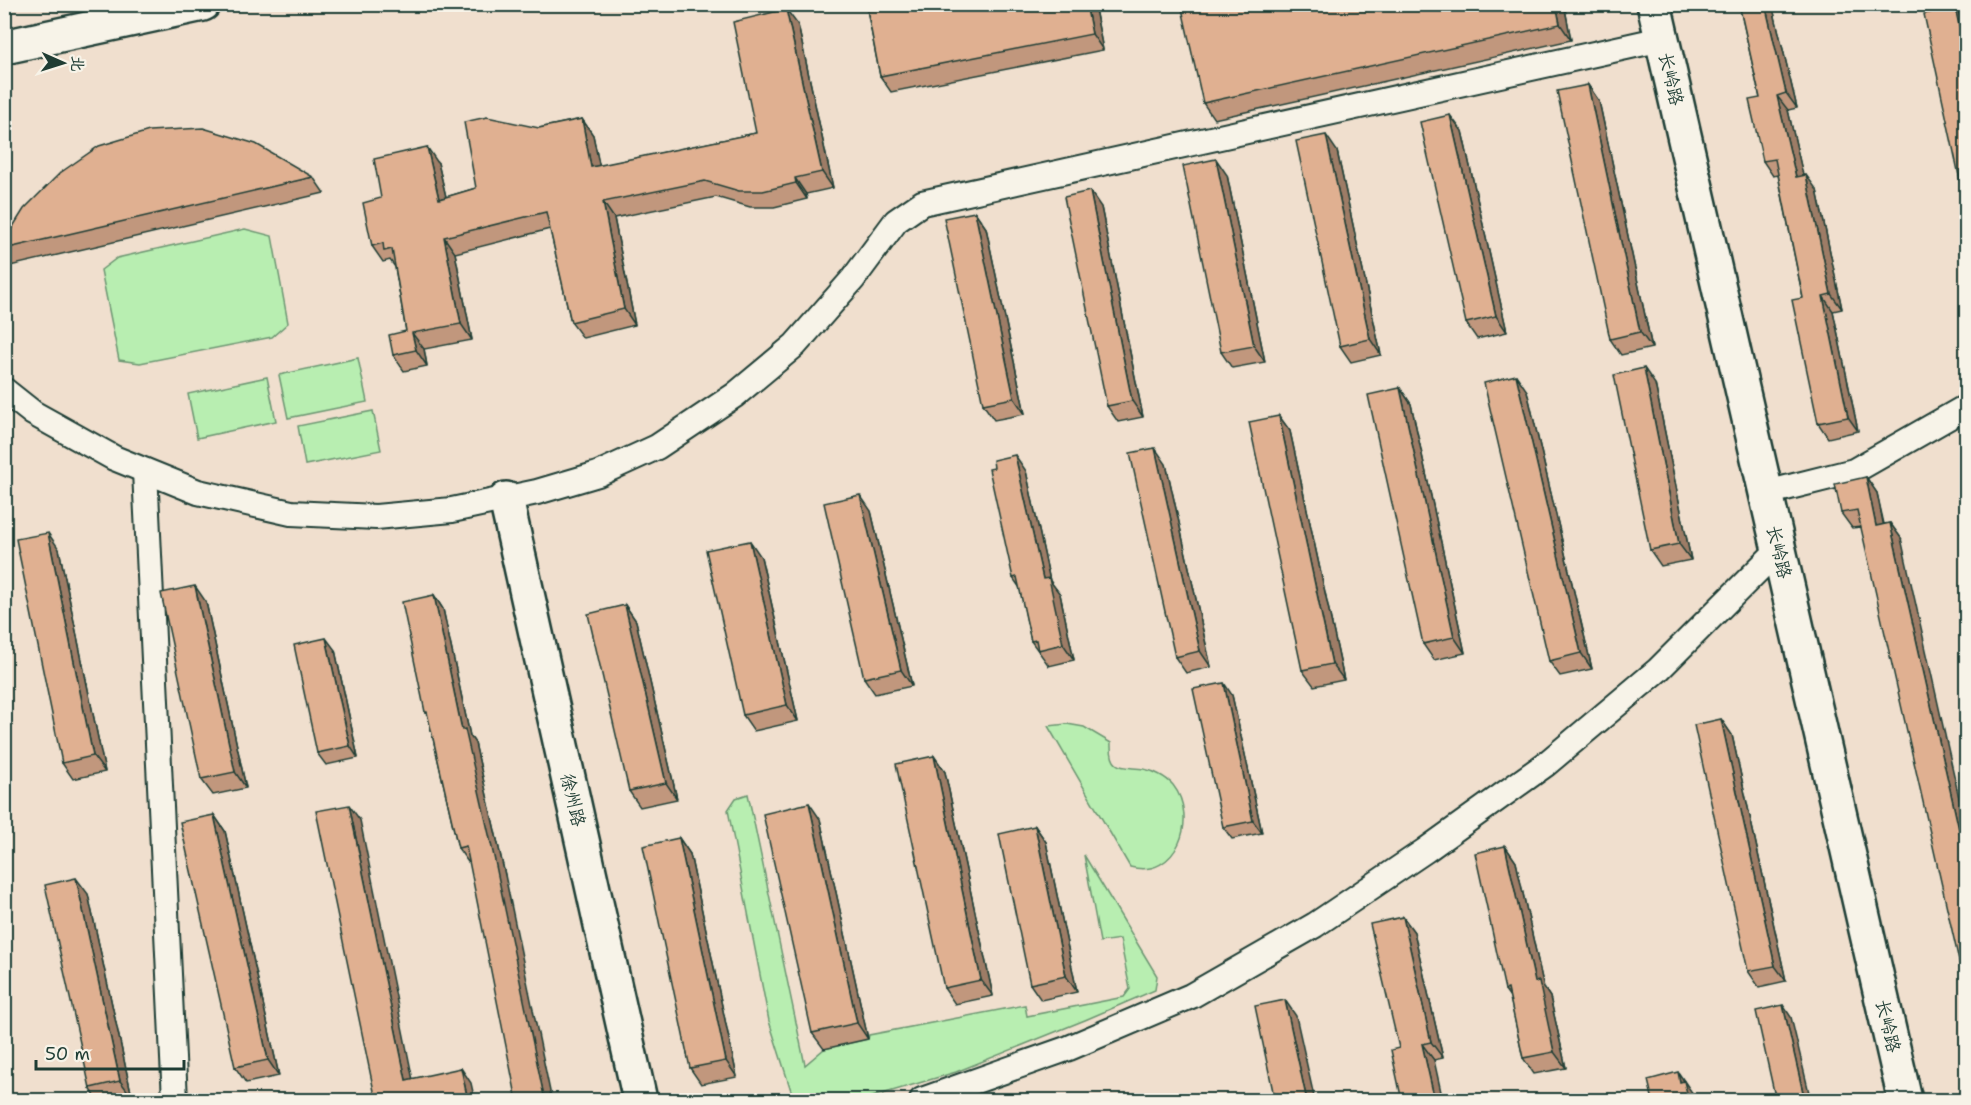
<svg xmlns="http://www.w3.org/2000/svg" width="1971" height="1105" font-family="'Shantell Sans','LXGW WenKai TC',sans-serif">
	<rect width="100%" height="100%" fill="#f0dfce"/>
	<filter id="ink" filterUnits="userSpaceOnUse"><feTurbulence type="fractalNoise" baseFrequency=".0167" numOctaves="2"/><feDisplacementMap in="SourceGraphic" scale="12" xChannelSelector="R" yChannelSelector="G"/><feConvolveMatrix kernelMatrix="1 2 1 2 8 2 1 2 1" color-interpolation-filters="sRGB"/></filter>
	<g filter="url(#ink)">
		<g fill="#b8eeb1" stroke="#6c9672" stroke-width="1.5">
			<path d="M 245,229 L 272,236 L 288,323 L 272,337 L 140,363 L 119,360 L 101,270 L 117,258 Z"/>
			<path d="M 358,358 L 367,402 L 288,418 L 279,375 Z"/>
			<path d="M 267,377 L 276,421 L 197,438 L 188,394 Z"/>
			<path d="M 373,411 L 381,450 L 305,465 L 298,426 Z"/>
			<path d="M 1067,724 L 1084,727 L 1111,743 C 1110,772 1123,766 1144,769 C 1154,771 1166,777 1173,785 C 1199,818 1177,880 1130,867 L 1048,726 Z"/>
			<path d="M 748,794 L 805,1065 L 824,1049 L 868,1039 L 869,1035 L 1025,1005 L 1027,1016 L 1124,997 L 1130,989 L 1120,939 L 1100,942 L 1084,855 L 1157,976 L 1155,990 L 1085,1020 L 956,1072 L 862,1100 L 794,1100 L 769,1021 L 728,810 L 736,798 Z"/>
		</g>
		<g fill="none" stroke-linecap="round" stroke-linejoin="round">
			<g stroke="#1f3d34" stroke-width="28">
				<g id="street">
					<path d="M 4,390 L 33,413 L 114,458 L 198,492 L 291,513 L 376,517 L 452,510 L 537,492 L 598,474 L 657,447 L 735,395 L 795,345 L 853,279 L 896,221 L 922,203 L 1662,39"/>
					<path d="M 145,471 L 175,1100"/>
					<path d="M 1766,493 L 1854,471 L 1966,407"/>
					<path d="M 922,1100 L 1069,1048 L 1191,996 L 1315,925 L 1426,850 L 1546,764 L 1658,670 L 1779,549"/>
				</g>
			</g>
			<g stroke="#1f3d34" stroke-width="38">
				<g id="secondary">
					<path d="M 1654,4 L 1905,1100"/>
					<path d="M 4,47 L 203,4"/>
					<path d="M 506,499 L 640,1100"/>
				</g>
			</g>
			<use href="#street" stroke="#f7f3e8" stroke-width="24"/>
			<use href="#secondary" stroke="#f7f3e8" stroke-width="33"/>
		</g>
		<g fill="#c1977d" stroke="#1f3d34" stroke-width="1.5">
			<path d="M 866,4 L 1094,4 L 1103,50 L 891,92 L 880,76 Z"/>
			<path d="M 1564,4 L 1571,40 L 1214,119 L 1203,103 Z"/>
			<path d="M 1739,4 L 1772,4 L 1797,108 L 1788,110 L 1803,176 L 1817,190 L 1842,309 L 1833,311 L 1858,431 L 1828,438 L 1818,423 L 1803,298 L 1778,175 L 1773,176 L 1763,161 L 1760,98 Z"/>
			<path d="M 798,25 L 833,188 L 806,194 L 807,199 L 774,207 L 750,207 L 716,197 L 614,218 L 635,325 L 583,338 L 571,322 L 550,229 L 455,253 L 472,340 L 424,349 L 427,366 L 404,371 L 393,355 L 406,331 L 395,267 L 390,260 L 383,262 L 372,246 L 381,198 L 438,163 L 446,197 L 476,188 L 539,128 L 582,119 L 593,135 L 599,166 L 756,133 Z"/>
			<path d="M 1588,85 L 1599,101 L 1652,348 L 1621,355 L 1610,339 Z"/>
			<path d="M 1462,131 L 1507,332 L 1477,339 L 1466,323 Z"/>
			<path d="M 1337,151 L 1381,355 L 1351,362 L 1340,346 Z"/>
			<path d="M 1227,175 L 1265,362 L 1232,368 L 1221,352 Z"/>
			<path d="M 313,177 L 324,193 L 10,266 L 4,258 L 4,241 Z"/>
			<path d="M 1101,207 L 1143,417 L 1118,422 L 1107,406 Z"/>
			<path d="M 975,212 L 986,228 L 1025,414 L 994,420 L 983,404 Z"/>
			<path d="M 1655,384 L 1691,560 L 1661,566 L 1650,550 Z"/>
			<path d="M 1400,388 L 1411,404 L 1465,653 L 1434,660 L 1423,644 Z"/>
			<path d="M 1527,391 L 1592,669 L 1560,676 L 1549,661 Z"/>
			<path d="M 1279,416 L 1290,431 L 1344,680 L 1314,686 L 1302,670 Z"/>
			<path d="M 1166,464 L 1211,667 L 1186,673 L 1175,657 Z"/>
			<path d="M 1026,471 L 1050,581 L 1060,594 L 1074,660 L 1049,666 L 1031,641 L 1020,588 L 1013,578 Z"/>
			<path d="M 1866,477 L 1877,493 L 1884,524 L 1890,523 L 1901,538 L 1861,527 L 1852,528 L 1841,513 Z"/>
			<path d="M 871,511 L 912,686 L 875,694 L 864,678 Z"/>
			<path d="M 59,549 L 105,772 L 73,779 L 62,763 Z"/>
			<path d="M 761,557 L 798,721 L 754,731 L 743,715 Z"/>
			<path d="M 434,595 L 443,609 L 470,736 L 475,743 L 505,875 L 468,862 L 458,848 L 428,716 L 425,712 Z"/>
			<path d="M 206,602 L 246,788 L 213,795 L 201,779 Z"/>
			<path d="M 625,605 L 636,621 L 677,799 L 640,807 L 629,791 Z"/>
			<path d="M 335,650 L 358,758 L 326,765 L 317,753 Z"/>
			<path d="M 1232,695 L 1262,833 L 1232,839 L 1223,827 Z"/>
			<path d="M 1721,719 L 1732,735 L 1786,981 L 1759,987 L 1748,971 Z"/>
			<path d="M 934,756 L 945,772 L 993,996 L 955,1004 L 944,988 Z"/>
			<path d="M 214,815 L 225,831 L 279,1076 L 246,1083 L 235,1067 Z"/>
			<path d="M 820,819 L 868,1039 L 824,1049 L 812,1033 Z"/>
			<path d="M 1035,826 L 1046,842 L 1077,992 L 1041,1000 L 1030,984 Z"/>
			<path d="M 679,838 L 690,854 L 737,1077 L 701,1084 L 690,1068 Z"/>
			<path d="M 1505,846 L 1516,862 L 1544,988 L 1550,997 L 1566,1068 L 1534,1074 L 1523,1058 L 1510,997 L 1505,990 Z"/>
			<path d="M 88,894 L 132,1097 L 116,1101 L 98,1101 L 90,1088 Z"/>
			<path d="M 1403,917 L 1414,932 L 1443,1058 L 1434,1060 L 1399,1048 Z"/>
		</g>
		<g fill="#9d7b66" stroke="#1f3d34" stroke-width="1.5">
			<path d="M 1086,4 L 1094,4 L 1103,50 L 1092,34 Z"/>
			<path d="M 1556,4 L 1564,4 L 1571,40 L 1560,24 Z"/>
			<path d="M 1765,4 L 1772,4 L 1797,108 L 1786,93 Z"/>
			<path d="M 1955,7 L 1966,24 L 1966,58 Z"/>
			<path d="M 786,9 L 798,25 L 833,188 L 822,172 Z"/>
			<path d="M 1588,85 L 1599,101 L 1652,348 L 1640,332 Z"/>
			<path d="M 1777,96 L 1788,110 L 1807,192 L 1796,177 Z"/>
			<path d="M 1450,115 L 1462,131 L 1507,332 L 1496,316 Z"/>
			<path d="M 582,119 L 593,135 L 603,183 L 591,167 Z"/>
			<path d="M 1326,135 L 1337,151 L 1381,355 L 1370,339 Z"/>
			<path d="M 427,147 L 438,163 L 450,214 L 439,199 Z"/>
			<path d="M 1216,159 L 1227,175 L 1265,362 L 1254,346 Z"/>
			<path d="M 1806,175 L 1817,190 L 1842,309 L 1831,294 Z"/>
			<path d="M 795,178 L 806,194 L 807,199 L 796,183 Z"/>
			<path d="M 1090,191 L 1101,207 L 1143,417 L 1132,401 Z"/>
			<path d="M 603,202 L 614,218 L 635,325 L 624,309 Z"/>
			<path d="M 975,212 L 986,228 L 1025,414 L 1014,398 Z"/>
			<path d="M 444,237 L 455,253 L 472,340 L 461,324 Z"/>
			<path d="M 1823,296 L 1833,311 L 1858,431 L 1848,417 Z"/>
			<path d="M 412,333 L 424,349 L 427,366 L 416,350 Z"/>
			<path d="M 1644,368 L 1655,384 L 1691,560 L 1679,544 Z"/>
			<path d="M 1516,375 L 1527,391 L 1592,669 L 1581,653 Z"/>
			<path d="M 1400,388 L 1411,404 L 1465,653 L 1454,637 Z"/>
			<path d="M 1279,416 L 1290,431 L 1344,680 L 1332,664 Z"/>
			<path d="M 1155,448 L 1166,464 L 1211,667 L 1200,651 Z"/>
			<path d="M 1015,455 L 1026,471 L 1050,581 L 1060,594 L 1074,660 L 1063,644 L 1043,579 Z"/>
			<path d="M 1866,477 L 1877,493 L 1887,542 L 1876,526 Z"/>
			<path d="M 860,495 L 871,511 L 912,686 L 901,670 Z"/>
			<path d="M 1890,523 L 1901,538 L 1966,829 L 1966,852 L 1960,834 Z"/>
			<path d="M 48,533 L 59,549 L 105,772 L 93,756 Z"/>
			<path d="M 750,541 L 761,557 L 798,721 L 787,705 Z"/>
			<path d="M 195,586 L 206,602 L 246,788 L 235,772 Z"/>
			<path d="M 434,595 L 443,609 L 470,736 L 475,743 L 505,875 L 552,1101 L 545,1101 L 462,730 Z"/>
			<path d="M 625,605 L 636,621 L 677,799 L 666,783 Z"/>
			<path d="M 326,638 L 335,650 L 358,758 L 350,746 Z"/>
			<path d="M 1224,683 L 1232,695 L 1262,833 L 1253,821 Z"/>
			<path d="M 1721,719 L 1732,735 L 1786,981 L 1775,966 Z"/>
			<path d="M 934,756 L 945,772 L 993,996 L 981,980 Z"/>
			<path d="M 809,803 L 820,819 L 868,1039 L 857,1023 Z"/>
			<path d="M 349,805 L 360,820 L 416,1095 L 406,1080 Z"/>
			<path d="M 214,815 L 225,831 L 279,1076 L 268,1060 Z"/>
			<path d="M 1035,826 L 1046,842 L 1077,992 L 1066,976 Z"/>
			<path d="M 679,838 L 690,854 L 737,1077 L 726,1061 Z"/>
			<path d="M 1505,846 L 1516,862 L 1544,988 L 1550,997 L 1566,1068 L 1554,1052 L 1535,982 Z"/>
			<path d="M 76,878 L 88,894 L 132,1097 L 120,1081 Z"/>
			<path d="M 1403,917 L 1414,932 L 1443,1058 L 1431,1042 Z"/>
			<path d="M 1285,1000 L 1296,1016 L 1315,1101 L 1307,1101 Z"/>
			<path d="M 1783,1005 L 1791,1017 L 1811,1101 L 1805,1101 Z"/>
			<path d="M 1422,1044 L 1434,1060 L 1443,1101 L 1435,1101 Z"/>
			<path d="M 461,1068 L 471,1083 L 475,1101 L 468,1101 Z"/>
			<path d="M 1678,1072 L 1693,1094 L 1694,1101 L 1689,1101 L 1680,1082 Z"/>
			<path d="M 4,1090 L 7,1101 L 4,1101 Z"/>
		</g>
		<g fill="#e0b091" stroke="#1f3d34" stroke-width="1.5">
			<path d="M 866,4 L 1086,4 L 1092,34 L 880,76 Z"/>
			<path d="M 1181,4 L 1556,4 L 1560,24 L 1203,103 Z"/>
			<path d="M 1739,4 L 1765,4 L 1786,93 L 1777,96 L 1796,177 L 1806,175 L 1831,294 L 1823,296 L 1848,417 L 1818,423 L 1792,300 L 1803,298 L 1775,159 L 1763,161 L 1749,100 L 1760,98 Z"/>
			<path d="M 1955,7 L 1966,58 L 1966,208 L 1924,14 Z"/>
			<path d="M 786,9 L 822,172 L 795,178 L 796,183 L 763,191 L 739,191 L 705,181 L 603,202 L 624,309 L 571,322 L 546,212 L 444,237 L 461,324 L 412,333 L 416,350 L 393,355 L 389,335 L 406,331 L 392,249 L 384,251 L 383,243 L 372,246 L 363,203 L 381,198 L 374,159 L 427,147 L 439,199 L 476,188 L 464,122 L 487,117 L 539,128 L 582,119 L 591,167 L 756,133 L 733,22 Z"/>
			<path d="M 1588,85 L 1640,332 L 1610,339 L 1557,91 Z"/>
			<path d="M 1450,115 L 1496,316 L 1466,323 L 1420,122 Z"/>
			<path d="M 203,128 L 256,144 L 313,177 L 4,249 L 4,241 L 24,209 L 60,173 L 99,146 L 149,131 Z"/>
			<path d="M 1326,135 L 1370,339 L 1340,346 L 1296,141 Z"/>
			<path d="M 1216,159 L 1254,346 L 1221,352 L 1183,166 Z"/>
			<path d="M 1090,191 L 1132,401 L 1107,406 L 1064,197 Z"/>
			<path d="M 975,212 L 1014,398 L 983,404 L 944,218 Z"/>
			<path d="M 1644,368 L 1679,544 L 1650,550 L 1614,375 Z"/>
			<path d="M 1516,375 L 1581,653 L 1549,661 L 1484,383 Z"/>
			<path d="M 1400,388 L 1454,637 L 1423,644 L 1368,395 Z"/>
			<path d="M 1279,416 L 1332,664 L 1302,670 L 1249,422 Z"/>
			<path d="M 1155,448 L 1200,651 L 1175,657 L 1130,453 Z"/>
			<path d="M 1015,455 L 1043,579 L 1049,578 L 1063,644 L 1038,650 L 1036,640 L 1031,641 L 1017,577 L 1013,578 L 989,469 L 994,468 L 993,460 Z"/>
			<path d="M 1866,477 L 1876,526 L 1890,523 L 1960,834 L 1962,834 L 1966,852 L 1966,992 L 1857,510 L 1841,513 L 1835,484 Z"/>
			<path d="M 860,495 L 901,670 L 864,678 L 824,503 Z"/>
			<path d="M 48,533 L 93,756 L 62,763 L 16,539 Z"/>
			<path d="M 750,541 L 787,705 L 743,715 L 706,550 Z"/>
			<path d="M 195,586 L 235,772 L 201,779 L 161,593 Z"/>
			<path d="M 434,595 L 462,730 L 465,729 L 495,861 L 545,1101 L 517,1101 L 466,846 L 458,848 L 427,712 L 425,712 L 402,602 Z"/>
			<path d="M 625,605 L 666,783 L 629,791 L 588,614 Z"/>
			<path d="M 326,638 L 350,746 L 317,753 L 294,645 Z"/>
			<path d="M 1224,683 L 1253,821 L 1223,827 L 1193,689 Z"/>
			<path d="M 1721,719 L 1775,966 L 1748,971 L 1694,725 Z"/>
			<path d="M 934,756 L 981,980 L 944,988 L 896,764 Z"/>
			<path d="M 809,803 L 857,1023 L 812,1033 L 763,814 Z"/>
			<path d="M 349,805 L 406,1080 L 461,1068 L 468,1101 L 376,1101 L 316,811 Z"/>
			<path d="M 214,815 L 268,1060 L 235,1067 L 180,822 Z"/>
			<path d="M 1035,826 L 1066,976 L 1030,984 L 999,834 Z"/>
			<path d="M 679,838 L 726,1061 L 690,1068 L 643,846 Z"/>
			<path d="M 1505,846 L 1535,982 L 1539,981 L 1554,1052 L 1523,1058 L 1508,989 L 1505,990 L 1475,853 Z"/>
			<path d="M 76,878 L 120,1081 L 90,1088 L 45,885 Z"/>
			<path d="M 1403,917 L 1431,1042 L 1422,1044 L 1435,1101 L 1402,1101 L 1391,1050 L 1399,1048 L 1370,924 Z"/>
			<path d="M 1285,1000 L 1307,1101 L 1275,1101 L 1255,1006 Z"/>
			<path d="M 1783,1005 L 1805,1101 L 1776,1101 L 1756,1011 Z"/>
			<path d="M 1678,1072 L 1680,1082 L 1684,1081 L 1689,1101 L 1653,1101 L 1648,1080 Z"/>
		</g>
	</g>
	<g text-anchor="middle" stroke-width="4.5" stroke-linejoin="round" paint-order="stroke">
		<g font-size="18" fill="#1f3d34" stroke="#f7f3e8">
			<text transform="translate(1671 79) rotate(77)" y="6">长岭路</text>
			<text transform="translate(1779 552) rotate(77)" y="6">长岭路</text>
			<text transform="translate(573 800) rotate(77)" y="6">徐州路</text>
			<text transform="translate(1888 1026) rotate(77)" y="6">长岭路</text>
		</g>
	</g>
	<rect width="1971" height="1105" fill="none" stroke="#f7f3e8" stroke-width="24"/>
	<rect x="12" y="12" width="1947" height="1081" fill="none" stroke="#1f3d34" stroke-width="2" filter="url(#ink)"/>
	<g transform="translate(63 63) rotate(93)" stroke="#f7f3e8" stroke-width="4.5" paint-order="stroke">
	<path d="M0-4.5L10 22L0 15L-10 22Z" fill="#1f3d34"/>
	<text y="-9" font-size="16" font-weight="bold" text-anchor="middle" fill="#1f3d34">北</text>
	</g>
	<path d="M36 1060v9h148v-9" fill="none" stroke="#1f3d34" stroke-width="3"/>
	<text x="45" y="1060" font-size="18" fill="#1f3d34" stroke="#f7f3e8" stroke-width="4.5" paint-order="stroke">50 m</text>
</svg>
